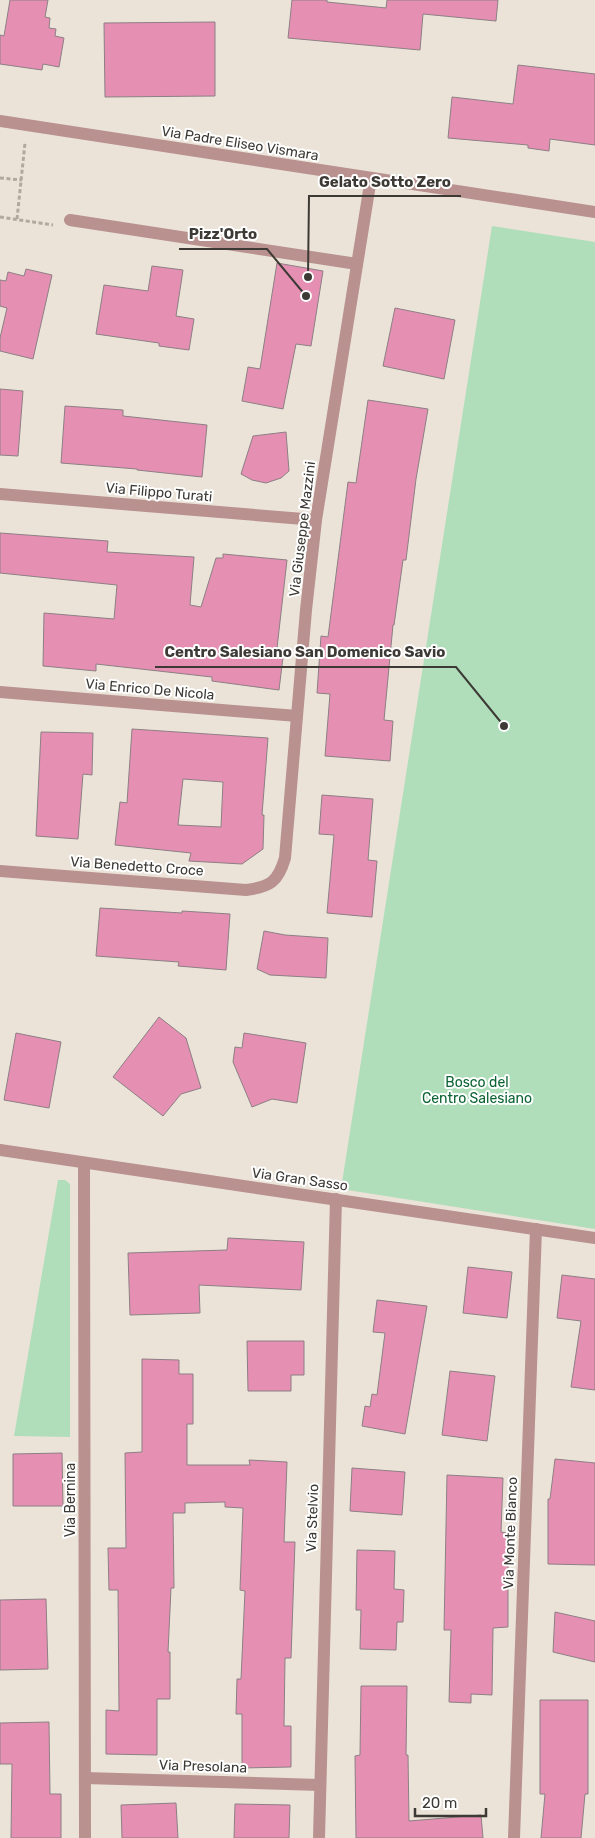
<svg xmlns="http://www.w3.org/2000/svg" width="595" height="1838" font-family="Rubik,sans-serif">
	<rect width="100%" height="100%" fill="#ebe3d8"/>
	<g fill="#b0debb">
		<path d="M 492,226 L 595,242 L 595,1229 L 341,1189 Z"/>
		<path d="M 58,1180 L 65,1180 L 70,1184 L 70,1437 L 14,1436 Z"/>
	</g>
	<g fill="#e590b3" stroke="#8d7f84" fill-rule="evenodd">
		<path d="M 10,0 L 48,0 L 45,17 L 50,18 L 49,28 L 56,29 L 55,36 L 64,38 L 59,67 L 43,64 L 42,70 L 0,64 L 0,35 L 4,36 Z"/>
		<path d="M 292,0 L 327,0 L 327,2 L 386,8 L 387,0 L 498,0 L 496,21 L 423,14 L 420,50 L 288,38 Z"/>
		<path d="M 215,22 L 215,96 L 105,97 L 104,23 Z"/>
		<path d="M 518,65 L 595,74 L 595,145 L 550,139 L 549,151 L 528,148 L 528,145 L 448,138 L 452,97 L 513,104 Z"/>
		<path d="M 277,263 L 323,271 L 311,346 L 296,344 L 283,409 L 242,401 L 248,367 L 260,369 Z"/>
		<path d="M 152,266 L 183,270 L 176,316 L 194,319 L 189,350 L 159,346 L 159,343 L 96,334 L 104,285 L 148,291 Z"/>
		<path d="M 26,269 L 52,275 L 33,359 L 0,351 L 0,338 L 7,308 L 0,306 L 0,280 L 6,281 L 8,272 L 24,276 Z"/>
		<path d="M 395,308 L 455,320 L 444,379 L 383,366 Z"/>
		<path d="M 0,389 L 23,391 L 18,456 L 0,455 Z"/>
		<path d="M 368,400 L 428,409 L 416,479 L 406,560 L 403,560 L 394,625 L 393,625 L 384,720 L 393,721 L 390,761 L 325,756 L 330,694 L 317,693 L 321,636 L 328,637 L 348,482 L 356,483 Z"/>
		<path d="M 65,406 L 123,410 L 123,416 L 207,425 L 202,477 L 137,470 L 137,469 L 61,463 Z"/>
		<path d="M 286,432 L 289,471 L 281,478 L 266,483 L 252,480 L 241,474 L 253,436 Z"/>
		<path d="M 0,533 L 108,541 L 107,552 L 194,557 L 190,605 L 201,607 L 216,558 L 223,558 L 223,554 L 287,560 L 277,648 L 284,649 L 279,690 L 212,681 L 212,677 L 96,664 L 96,671 L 43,666 L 44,613 L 114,619 L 117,585 L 0,573 Z"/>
		<path d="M 132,729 L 268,738 L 262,815 L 264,815 L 263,849 L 242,864 L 189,861 L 191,853 L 115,845 L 120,802 L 127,803 ZM 183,779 L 223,782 L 221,827 L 178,825 Z"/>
		<path d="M 41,732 L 93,733 L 92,775 L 83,774 L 78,839 L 36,836 Z"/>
		<path d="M 322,795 L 373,799 L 368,860 L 377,861 L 372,917 L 327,913 L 334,835 L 319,834 Z"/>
		<path d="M 100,908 L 182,913 L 182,911 L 230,914 L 226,970 L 178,966 L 179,962 L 96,956 Z"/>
		<path d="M 264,931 L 285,935 L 328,938 L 326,978 L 270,975 L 257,969 Z"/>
		<path d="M 159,1017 L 186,1038 L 201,1088 L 181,1094 L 163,1116 L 113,1077 Z"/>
		<path d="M 16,1033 L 61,1042 L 49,1108 L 4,1100 Z"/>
		<path d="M 244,1033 L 306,1043 L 297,1103 L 272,1099 L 252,1107 L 233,1062 L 235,1047 L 242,1048 Z"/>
		<path d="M 228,1238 L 304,1242 L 301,1290 L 199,1285 L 200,1313 L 130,1315 L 128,1253 L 227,1250 Z"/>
		<path d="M 468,1267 L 512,1272 L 507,1318 L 463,1313 Z"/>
		<path d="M 562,1275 L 595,1279 L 595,1390 L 571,1387 L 581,1321 L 557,1318 Z"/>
		<path d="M 377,1300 L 427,1306 L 405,1434 L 362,1426 L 365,1406 L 370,1407 L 372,1394 L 377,1395 L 385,1333 L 373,1332 Z"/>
		<path d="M 247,1341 L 304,1341 L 304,1375 L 291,1375 L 291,1391 L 248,1391 Z"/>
		<path d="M 142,1359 L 179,1360 L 179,1374 L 193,1374 L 193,1424 L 187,1424 L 187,1465 L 250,1465 L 249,1460 L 287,1462 L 284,1542 L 295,1542 L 291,1658 L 285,1658 L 284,1726 L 291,1726 L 291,1767 L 242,1768 L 242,1714 L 236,1714 L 237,1679 L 241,1679 L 245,1591 L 240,1590 L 243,1508 L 225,1507 L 225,1502 L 185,1503 L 185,1513 L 173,1513 L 174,1588 L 171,1588 L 168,1652 L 170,1652 L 170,1699 L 157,1699 L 157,1755 L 106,1754 L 106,1710 L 119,1711 L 118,1590 L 109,1590 L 108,1548 L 126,1548 L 125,1453 L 142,1452 Z"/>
		<path d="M 450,1371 L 495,1376 L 487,1441 L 442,1435 Z"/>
		<path d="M 62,1453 L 63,1506 L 13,1506 L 13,1454 Z"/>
		<path d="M 555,1459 L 595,1463 L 595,1565 L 548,1564 L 548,1499 L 550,1499 Z"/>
		<path d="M 352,1468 L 405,1472 L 402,1515 L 350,1511 Z"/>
		<path d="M 447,1475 L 503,1478 L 501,1532 L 508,1533 L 508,1627 L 493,1628 L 492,1695 L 471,1694 L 471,1703 L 449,1702 L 451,1630 L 444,1630 Z"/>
		<path d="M 357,1550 L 395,1551 L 394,1589 L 404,1590 L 403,1622 L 397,1622 L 396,1650 L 360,1649 L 361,1610 L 356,1610 Z"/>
		<path d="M 46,1599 L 48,1669 L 0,1670 L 0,1600 Z"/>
		<path d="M 555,1612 L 595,1621 L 595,1662 L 553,1652 Z"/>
		<path d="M 361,1686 L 407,1686 L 406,1755 L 408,1755 L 409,1821 L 481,1815 L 483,1838 L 356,1838 L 355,1756 L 360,1755 Z"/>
		<path d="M 540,1700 L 588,1700 L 588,1794 L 585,1794 L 581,1838 L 541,1838 L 545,1794 L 540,1794 Z"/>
		<path d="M 49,1722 L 50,1794 L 61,1794 L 61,1838 L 11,1838 L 12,1764 L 0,1764 L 0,1723 Z"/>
		<path d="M 176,1803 L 178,1838 L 122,1838 L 121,1805 Z"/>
		<path d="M 235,1804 L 290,1805 L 289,1838 L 234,1838 Z"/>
	</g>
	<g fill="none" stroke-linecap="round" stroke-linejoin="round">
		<g stroke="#afa9a0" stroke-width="3" stroke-dasharray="4 2.5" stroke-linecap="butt">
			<path d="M 0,178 L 22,180"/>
			<path d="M 0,217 L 53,225"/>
			<path d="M 17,219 L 25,143"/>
		</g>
		<g stroke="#b9918f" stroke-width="12">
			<path d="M 0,121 L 595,212"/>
			<path d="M 70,220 L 357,264"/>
			<path d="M 0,494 L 316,520"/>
			<path d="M 0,692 L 297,716"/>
			<path d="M 0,871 L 246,890 C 270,887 278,882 285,858 L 306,610 L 316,520 L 371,178"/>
			<path d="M 0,1150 L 595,1238"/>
			<path d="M 84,1163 L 85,1838"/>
			<path d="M 85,1778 L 320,1785"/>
			<path d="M 319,1838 L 336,1199"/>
			<path d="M 514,1838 L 536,1229"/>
		</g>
	</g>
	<g text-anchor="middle" stroke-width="4" stroke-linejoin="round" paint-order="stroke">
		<g font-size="14" fill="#3d3a35" stroke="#fff">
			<text transform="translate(240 143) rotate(9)" y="5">Via Padre Eliseo Vismara</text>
			<text transform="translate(159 492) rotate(5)" y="5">Via Filippo Turati</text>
			<text transform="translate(302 529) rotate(-83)" y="5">Via Giuseppe Mazzini</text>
			<text transform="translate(150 689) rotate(5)" y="5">Via Enrico De Nicola</text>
			<text transform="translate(137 866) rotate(4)" y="5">Via Benedetto Croce</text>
			<text transform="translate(300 1179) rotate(8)" y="5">Via Gran Sasso</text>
			<text transform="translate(70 1500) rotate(-90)" y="5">Via Bernina</text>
			<text transform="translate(312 1518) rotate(-88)" y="5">Via Stelvio</text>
			<text transform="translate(510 1533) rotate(-88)" y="5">Via Monte Bianco</text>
			<text transform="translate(203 1766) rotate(2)" y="5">Via Presolana</text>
		</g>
		<g font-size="14" fill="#0b6432" stroke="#fff">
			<text x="477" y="1087">Bosco del<tspan x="477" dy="16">Centro Salesiano</tspan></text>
		</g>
	</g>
	<path fill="none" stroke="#3d3a35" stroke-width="2" d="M308 277L309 196H461M306 296L267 249H179M504 726L456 667H155"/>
	<g fill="#3d3a35" stroke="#fff" stroke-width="2">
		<circle cx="308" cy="277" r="5"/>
		<circle cx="306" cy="296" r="5"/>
		<circle cx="504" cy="726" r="5"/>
	</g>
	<g font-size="15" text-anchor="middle" font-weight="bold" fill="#3d3a35" stroke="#fff" stroke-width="4" stroke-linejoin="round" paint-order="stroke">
		<text x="385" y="187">Gelato Sotto Zero</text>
		<text x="223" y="239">Pizz'Orto</text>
		<text x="305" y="657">Centro Salesiano San Domenico Savio</text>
	</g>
	<path d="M415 1808v8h71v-8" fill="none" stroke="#3d3a35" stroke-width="2.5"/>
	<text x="422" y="1808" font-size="15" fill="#3d3a35" stroke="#ffffff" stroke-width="4" paint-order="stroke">20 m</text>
</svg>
